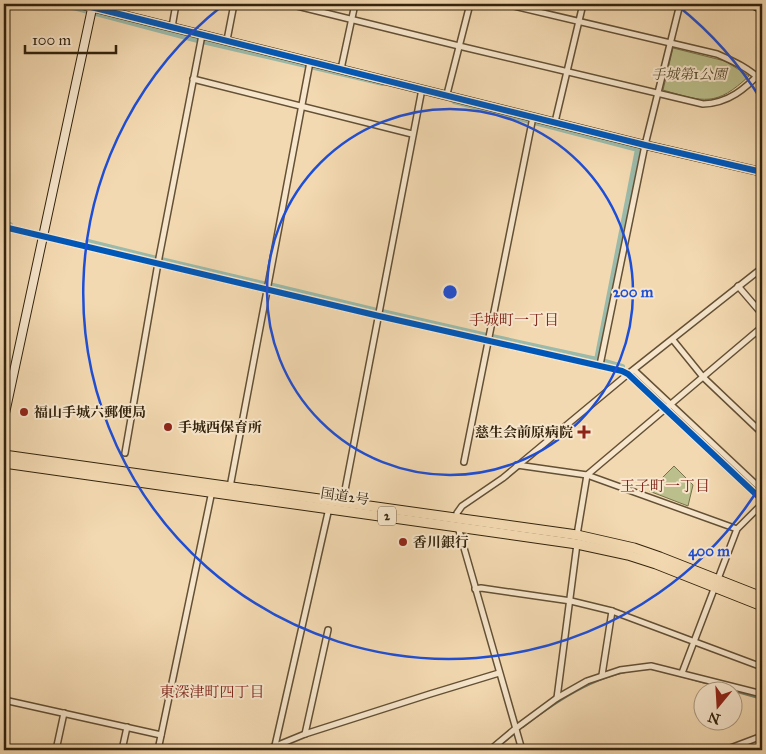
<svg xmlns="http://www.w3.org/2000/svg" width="766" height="754" font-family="'IM FELL Great Primer','Noto Serif JP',serif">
	<rect width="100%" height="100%" fill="#f3d9b1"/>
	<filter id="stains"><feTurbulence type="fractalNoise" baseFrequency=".004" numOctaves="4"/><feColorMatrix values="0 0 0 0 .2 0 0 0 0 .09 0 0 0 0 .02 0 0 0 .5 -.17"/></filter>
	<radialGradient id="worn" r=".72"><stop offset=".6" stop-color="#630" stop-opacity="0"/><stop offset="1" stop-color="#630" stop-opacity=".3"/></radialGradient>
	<g fill="#bbbf8b" stroke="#77714c">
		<path d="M 673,48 L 725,61 L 749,76 C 716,107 704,102 663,90 Z"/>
		<path d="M 674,466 L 693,485 L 688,506 L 649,491 Z"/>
	</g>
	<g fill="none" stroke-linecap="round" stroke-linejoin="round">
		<g stroke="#717e6a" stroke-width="2">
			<path d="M 677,675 L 762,699"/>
			<path d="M 523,727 C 559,699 603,670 650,669 C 657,669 666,672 673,674"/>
			<path d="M 494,750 L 513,735"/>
		</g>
		<g stroke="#9bbaa9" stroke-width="6">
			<path d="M 62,4 L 194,39 L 383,83"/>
			<path d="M 454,101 L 638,149 L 597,360 L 492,337"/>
			<path d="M 4,223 L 10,225"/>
			<path d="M 88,242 L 157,259"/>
			<path d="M 161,260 L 267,285"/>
			<path d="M 273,286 L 377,311"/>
			<path d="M 382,312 L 487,336"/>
			<path d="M 605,362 L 622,367"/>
			<path d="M 633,375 L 663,401 L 762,494"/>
		</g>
		<g stroke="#635035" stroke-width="8">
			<g id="street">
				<path d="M 289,4 L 459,46 L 703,104 C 729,103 745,89 762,71"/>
				<path d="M 505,4 L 717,54 C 733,61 751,69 762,82"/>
				<path d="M 172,27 L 176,4"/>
				<path d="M 227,40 L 234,4"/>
				<path d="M 341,69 L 355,4"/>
				<path d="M 193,79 L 412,134"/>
				<path d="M 447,94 L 470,4"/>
				<path d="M 555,122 L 583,4"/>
				<path d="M 4,227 L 379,316 L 622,371 L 628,374 L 762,500"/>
				<path d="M 738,286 L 762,314"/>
				<path d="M 673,340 L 703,377 L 762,433"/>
				<path d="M 600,365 L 645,145 L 680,4"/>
				<path d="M 634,370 L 762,490"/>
				<path d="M 125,453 L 158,263 L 202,35"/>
				<path d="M 464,462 L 533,117"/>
				<path d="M 517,465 L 587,475 L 737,529"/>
				<path d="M 230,487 L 310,62"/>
				<path d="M 345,490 L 422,89"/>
				<path d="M 456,519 L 457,513 L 462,506 L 503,478 L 628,374 L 762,268"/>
				<path d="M 458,527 L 522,750"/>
				<path d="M 577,535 L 587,475 L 762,327"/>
				<path d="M 475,589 L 481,588 L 571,601 L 612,611 L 762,667"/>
				<path d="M 682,673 L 737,529 L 762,504"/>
				<path d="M 602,675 L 612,611"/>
				<path d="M 557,698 L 577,544"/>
				<path d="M 4,700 L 161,735"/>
				<path d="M 305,734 L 328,630"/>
				<path d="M 56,750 L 64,713"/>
				<path d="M 122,750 L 127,727"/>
				<path d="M 158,750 L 212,491"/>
				<path d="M 266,750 L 305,734 L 430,694 L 499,673"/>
				<path d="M 274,750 L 329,508"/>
				<path d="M 490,750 L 515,729 L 557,698 L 587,681 L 620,670 L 651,666 L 762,694"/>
				<path d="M 725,750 L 762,736"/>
			</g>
		</g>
		<g stroke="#33230c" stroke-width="10">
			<g id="secondary">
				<path d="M 79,4 L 645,145 L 762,172"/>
				<path d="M 752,4 L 762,9"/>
				<path d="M 4,418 L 93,4"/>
			</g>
		</g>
		<g stroke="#33230c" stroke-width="11">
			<g id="highway">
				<path d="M 4,455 L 577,535 L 634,548 L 660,557 L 762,597"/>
				<path d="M 4,463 L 577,544 L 628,555 L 656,564 L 762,606"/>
			</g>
		</g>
		<use href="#street" stroke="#f7e6cc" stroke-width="5"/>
		<use href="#secondary" stroke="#f7e6cc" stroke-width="8"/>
		<use href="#highway" stroke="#f3d9b1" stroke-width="9"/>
		<g stroke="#f7e6cc" stroke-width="9">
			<g id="cycleway">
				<path d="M 79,4 L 645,145 L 762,172"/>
				<path d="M 4,227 L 379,316 L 622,371 L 628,374 L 762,500"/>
			</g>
		</g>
		<use href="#cycleway" stroke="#0057b8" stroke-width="6"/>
	</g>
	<g fill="none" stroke="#1d4ed8" stroke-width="2.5">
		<circle cx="450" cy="292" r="183"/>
		<path d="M762 483A366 366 0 1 1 222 6M678 6A366 366 0 0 1 762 101"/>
	</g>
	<g fill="#8f2418" stroke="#f7e6cc" stroke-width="2">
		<circle cx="24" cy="412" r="5"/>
		<circle cx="168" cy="427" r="5"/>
		<path d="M581.5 424.5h5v5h5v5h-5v5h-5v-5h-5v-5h5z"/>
		<circle cx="403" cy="542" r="5"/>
	</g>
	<g text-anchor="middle" stroke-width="4" stroke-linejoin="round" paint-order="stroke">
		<rect fill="#f7e6cc" stroke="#6e5e46" stroke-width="1" x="378" y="506.5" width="18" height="19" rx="4"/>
		<g font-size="12" font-weight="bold" fill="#33230c">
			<text x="387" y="520">2</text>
		</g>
		<g font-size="14" font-style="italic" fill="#554a2c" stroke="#f7e6cc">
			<text x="689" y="79">手城第1公園</text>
		</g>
		<g font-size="14" font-weight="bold" fill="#33230c" stroke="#f7e6cc" text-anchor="start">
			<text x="34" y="417">福山手城六郵便局</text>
			<text x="178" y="432">手城西保育所</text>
			<text x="573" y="437" text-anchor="end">慈生会前原病院</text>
			<text x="413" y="547">香川銀行</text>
		</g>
		<g font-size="14" fill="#33230c" stroke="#f7e6cc">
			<text transform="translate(345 496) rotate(8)" y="5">国道2号</text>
		</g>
		<g font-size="15" fill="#7a1f14" stroke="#f7e6cc">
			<text x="514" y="325">手城町一丁目</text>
			<text x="665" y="491">王子町一丁目</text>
			<text x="212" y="697">東深津町四丁目</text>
		</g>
	</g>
	<circle cx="450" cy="292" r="8" fill="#1d4ed8" stroke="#f7e6cc" stroke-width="2.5"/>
	<g font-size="15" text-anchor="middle" font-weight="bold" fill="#1d4ed8" stroke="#f7e6cc" stroke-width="4" stroke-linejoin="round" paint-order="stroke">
		<text x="633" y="297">200 m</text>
		<text x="709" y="556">400 m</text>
	</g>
	<rect width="766" height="754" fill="none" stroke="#f3d9b1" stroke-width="20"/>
	<rect x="5" y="5" width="756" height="744" fill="none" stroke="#33230c" stroke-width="2.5"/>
	<rect x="10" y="10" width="746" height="734" fill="none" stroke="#33230c"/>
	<g transform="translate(718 706) rotate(198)"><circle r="24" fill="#f7e6cc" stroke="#a9987f"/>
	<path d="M0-4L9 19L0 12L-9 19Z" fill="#8f2418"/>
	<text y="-8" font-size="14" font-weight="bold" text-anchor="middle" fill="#33230c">N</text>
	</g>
	<path d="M25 45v8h91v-8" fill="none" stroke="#33230c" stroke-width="2.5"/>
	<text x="32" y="45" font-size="15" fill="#33230c" stroke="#f7e6cc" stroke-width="4" paint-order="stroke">100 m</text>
	<rect width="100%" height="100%" filter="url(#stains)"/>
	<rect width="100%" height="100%" fill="url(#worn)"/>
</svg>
